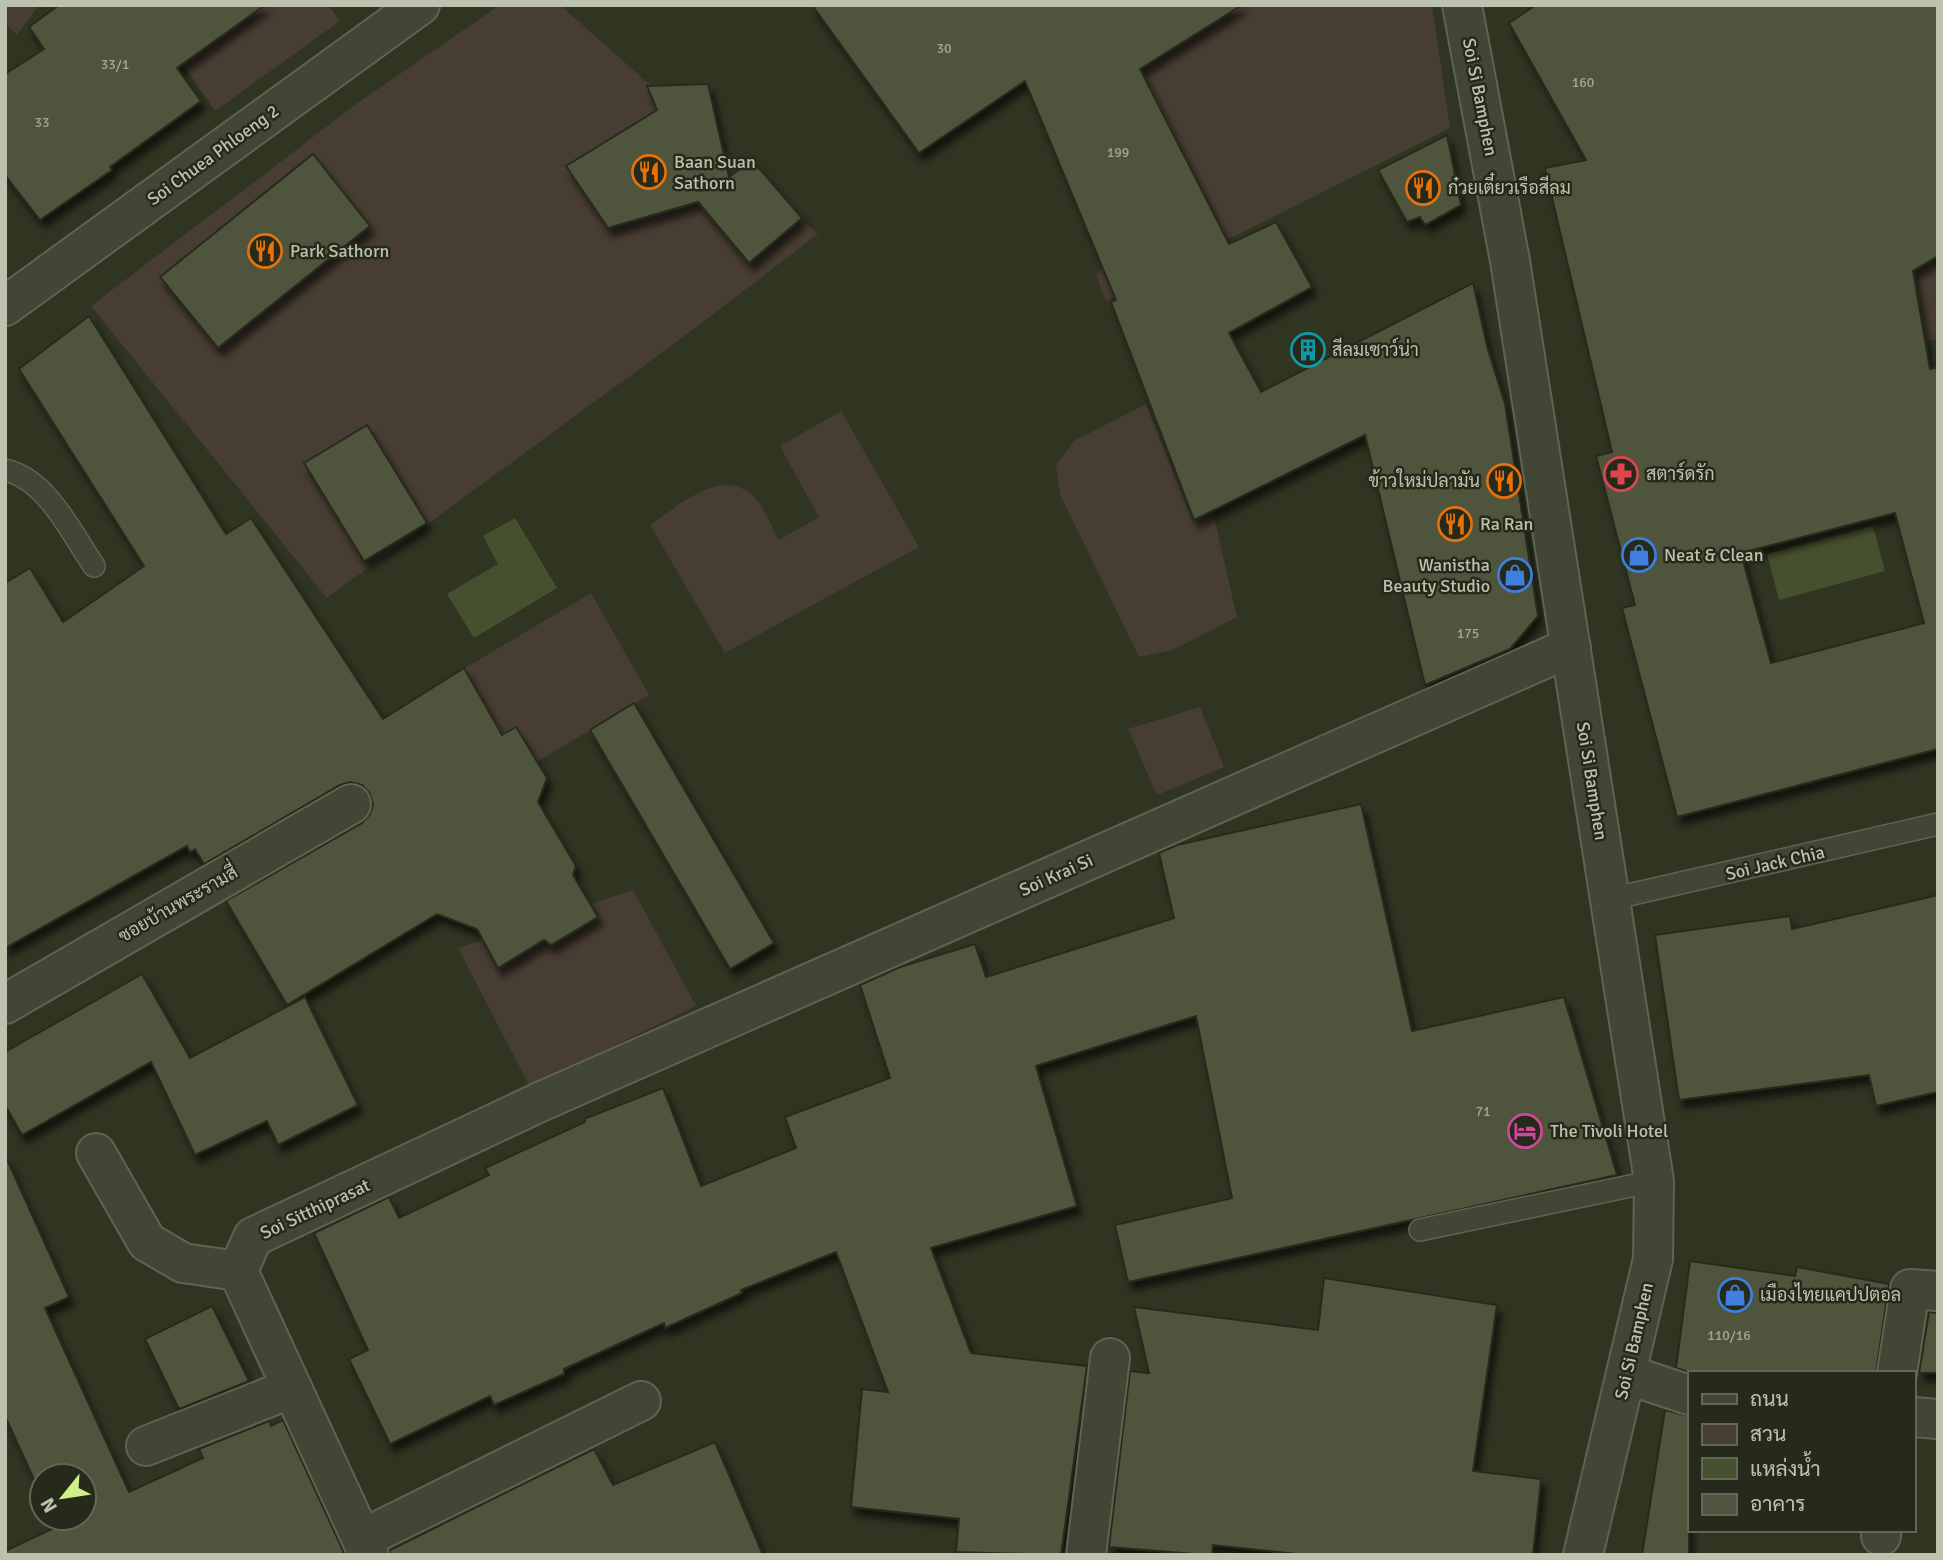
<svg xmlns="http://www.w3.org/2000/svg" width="1943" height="1560" font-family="Signika,Sarabun,sans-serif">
	<defs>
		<filter id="shadow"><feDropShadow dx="4.5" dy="8" stdDeviation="3.5" flood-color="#0009"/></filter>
	</defs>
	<rect width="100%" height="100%" fill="#303522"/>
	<g fill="#483d32">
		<path d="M 5,5 L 39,5 L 17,35 L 5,23 Z"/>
		<path d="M 142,5 L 328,5 L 340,21 L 215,111 Z"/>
		<path d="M 500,5 L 560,5 L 818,234 L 683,337 L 327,598 L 91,306 L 359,102 Z"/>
		<path d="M 1215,5 L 1432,5 L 1450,128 L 1106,301 L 1096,274 L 1196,201 L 1128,59 Z"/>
		<path d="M 1938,236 L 1938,339 L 1889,351 L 1882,268 Z"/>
		<path d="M 1146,404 L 1193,522 L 1213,513 L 1237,617 L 1173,650 L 1139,657 L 1060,494 L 1056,465 L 1074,441 Z"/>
		<path d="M 841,411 L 919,547 L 725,653 L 650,525 C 678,507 718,468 751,494 C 763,503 771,527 779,540 L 819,517 L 780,446 Z"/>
		<path d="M 591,593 L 649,695 L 518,773 L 450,677 Z"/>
		<path d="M 1200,707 L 1224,767 L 1157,795 L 1128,729 Z"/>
		<path d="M 633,890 L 696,1006 L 530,1087 L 458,948 Z"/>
	</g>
	<g fill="#47502e">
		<path d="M 515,518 L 557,588 L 474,638 L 447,594 L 498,564 L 483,536 Z"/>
		<path d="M 1873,526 L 1885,571 L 1779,600 L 1767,554 Z"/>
	</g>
	<g fill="#4f553e" stroke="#282c1c" stroke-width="2" fill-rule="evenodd" filter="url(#shadow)">
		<path d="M 59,5 L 265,5 L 177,68 L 201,101 L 110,167 L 112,170 L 40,220 L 5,175 L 5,74 L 44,49 L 29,27 Z"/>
		<path d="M 812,5 L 1242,5 L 1140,69 L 1229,244 L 1276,222 L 1312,287 L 1229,333 L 1261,392 L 1473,283 L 1487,346 L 1505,404 L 1538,616 L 1510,649 L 1425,685 L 1365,435 L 1194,520 L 1111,302 L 1116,300 L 1025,81 L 919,153 Z"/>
		<path d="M 1536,5 L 1938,5 L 1938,256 L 1913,271 L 1930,369 L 1938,367 L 1938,749 L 1677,817 L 1622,608 L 1635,605 L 1596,456 L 1612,452 L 1545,168 L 1586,160 L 1509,23 ZM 1895,513 L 1924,623 L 1771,663 L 1741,553 Z"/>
		<path d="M 708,84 L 729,177 L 752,160 L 802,218 L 749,263 L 698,202 L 608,228 L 566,166 L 657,110 L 647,86 Z"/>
		<path d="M 1447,135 L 1461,205 L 1425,225 L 1420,217 L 1407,222 L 1378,170 Z"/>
		<path d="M 313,154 L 370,226 L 218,348 L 160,277 Z"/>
		<path d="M 89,316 L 226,534 L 251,518 L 383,719 L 464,668 L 502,735 L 516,727 L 547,778 L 538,802 L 576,866 L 573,875 L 598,917 L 551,945 L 544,940 L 498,968 L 477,929 L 437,914 L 287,1005 L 226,901 L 362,823 L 370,814 L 373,805 L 370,794 L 362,785 L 350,782 L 340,785 L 204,864 L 195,849 L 190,852 L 187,846 L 5,948 L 5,583 L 30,568 L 63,622 L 144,566 L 19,369 Z"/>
		<path d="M 367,425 L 427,523 L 364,561 L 304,463 Z"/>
		<path d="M 634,703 L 774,943 L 730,969 L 590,730 Z"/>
		<path d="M 1361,804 L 1412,1031 L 1564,997 L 1617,1175 L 1128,1282 L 1115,1225 L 1232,1198 L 1196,1016 L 1036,1066 L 1077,1206 L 931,1248 L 971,1353 L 1087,1366 L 1061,1555 L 956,1552 L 959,1519 L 851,1507 L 862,1389 L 888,1392 L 836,1252 L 741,1290 L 742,1293 L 665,1328 L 664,1323 L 564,1369 L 564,1374 L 494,1405 L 490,1396 L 390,1444 L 349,1359 L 368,1350 L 314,1233 L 389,1197 L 399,1218 L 489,1175 L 485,1168 L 585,1122 L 584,1119 L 663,1088 L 701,1186 L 796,1148 L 785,1117 L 890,1078 L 860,985 L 900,967 L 975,944 L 986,977 L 1174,918 L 1159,853 L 1177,845 Z"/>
		<path d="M 1938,895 L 1938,1092 L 1876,1106 L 1869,1075 L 1679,1100 L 1655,935 L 1790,916 L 1792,929 Z"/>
		<path d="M 142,974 L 190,1058 L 305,997 L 358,1105 L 278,1145 L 267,1121 L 195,1155 L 151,1062 L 22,1135 L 5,1105 L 5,1052 Z"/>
		<path d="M 5,1155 L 69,1297 L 45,1308 L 129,1492 L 203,1458 L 199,1449 L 269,1421 L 271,1426 L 283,1420 L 345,1555 L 5,1555 L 5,1551 L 56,1527 L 52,1518 L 84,1518 L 84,1476 L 42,1476 L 42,1497 L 5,1416 Z"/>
		<path d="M 1690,1261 L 1795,1276 L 1797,1267 L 1889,1284 L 1876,1373 L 1691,1373 L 1676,1368 Z"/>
		<path d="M 1324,1278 L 1497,1305 L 1473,1471 L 1541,1479 L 1533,1555 L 1306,1555 L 1213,1545 L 1212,1555 L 1207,1555 L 1109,1547 L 1130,1371 L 1149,1373 L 1134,1307 L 1318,1330 Z"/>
		<path d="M 212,1306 L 249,1381 L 179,1409 L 145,1339 Z"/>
		<path d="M 1929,1312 L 1938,1313 L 1938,1373 L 1919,1373 Z"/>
		<path d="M 1665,1410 L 1689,1416 L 1689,1555 L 1642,1555 Z"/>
		<path d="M 715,1442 L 763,1555 L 390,1555 L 390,1550 L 594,1449 L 613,1485 Z"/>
	</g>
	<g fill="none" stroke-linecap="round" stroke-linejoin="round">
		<g stroke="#5f6352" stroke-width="24">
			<g id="lane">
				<path d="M 5,470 C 47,479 72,534 94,566"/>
				<path d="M 1611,899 L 1938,824"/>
				<path d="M 1420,1230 L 1654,1181"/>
			</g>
		</g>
		<g stroke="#5f6352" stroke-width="42">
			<g id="street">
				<path d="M 1462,5 L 1510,261 L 1654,1181 L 1653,1259 L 1583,1555"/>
				<path d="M 5,306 L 420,5"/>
				<path d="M 5,1004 L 351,804"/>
				<path d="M 96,1153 L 147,1242 L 183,1263 L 238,1271"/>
				<path d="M 1897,1373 L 1910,1289 L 1938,1291"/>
				<path d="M 1626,1374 L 1689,1395"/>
				<path d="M 1913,1417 L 1938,1419"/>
				<path d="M 146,1446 L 292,1388"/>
				<path d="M 1881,1536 L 1881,1530"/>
				<path d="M 362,1539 L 641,1401"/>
				<path d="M 369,1555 L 238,1271 L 253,1237 L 540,1102 L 1571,647"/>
				<path d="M 1086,1555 L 1110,1358"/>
			</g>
		</g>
		<use href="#lane" stroke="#414635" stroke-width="21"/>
		<use href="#street" stroke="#414635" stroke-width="38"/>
	</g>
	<defs>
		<g id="restaurant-ring" transform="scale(1.75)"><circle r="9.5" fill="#262a1a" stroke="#e8710a" stroke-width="1.5"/><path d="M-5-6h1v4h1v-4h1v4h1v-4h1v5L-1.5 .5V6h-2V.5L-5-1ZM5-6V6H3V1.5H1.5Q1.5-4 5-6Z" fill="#e8710a"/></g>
		<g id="building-ring" transform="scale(1.75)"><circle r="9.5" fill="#262a1a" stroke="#0f9aa8" stroke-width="1.5"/><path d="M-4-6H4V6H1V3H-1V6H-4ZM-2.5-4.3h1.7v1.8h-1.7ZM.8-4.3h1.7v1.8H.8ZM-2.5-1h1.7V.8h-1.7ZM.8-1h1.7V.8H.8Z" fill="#0f9aa8"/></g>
		<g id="pharmacy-ring" transform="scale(1.75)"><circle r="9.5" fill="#262a1a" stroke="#e0444e" stroke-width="1.5"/><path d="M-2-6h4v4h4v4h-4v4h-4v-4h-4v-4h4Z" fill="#e0444e"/></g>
		<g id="shop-ring" transform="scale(1.75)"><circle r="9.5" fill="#262a1a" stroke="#3f7fe0" stroke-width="1.5"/><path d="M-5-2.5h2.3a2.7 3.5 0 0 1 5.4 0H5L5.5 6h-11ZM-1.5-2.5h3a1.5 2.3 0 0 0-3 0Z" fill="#3f7fe0"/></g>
		<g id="hotel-ring" transform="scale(1.75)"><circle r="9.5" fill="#262a1a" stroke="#d1479c" stroke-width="1.5"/><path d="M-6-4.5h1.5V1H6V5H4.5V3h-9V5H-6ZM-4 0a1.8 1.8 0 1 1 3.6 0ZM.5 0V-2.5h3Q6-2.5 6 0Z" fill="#d1479c"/></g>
	</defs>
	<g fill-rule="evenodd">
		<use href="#restaurant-ring" x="649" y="172"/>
		<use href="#restaurant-ring" x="1423" y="188"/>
		<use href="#restaurant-ring" x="265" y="251"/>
		<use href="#building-ring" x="1308" y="350"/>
		<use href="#pharmacy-ring" x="1621" y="474"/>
		<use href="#restaurant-ring" x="1504" y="481"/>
		<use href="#restaurant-ring" x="1455" y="524"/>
		<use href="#shop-ring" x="1639" y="555"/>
		<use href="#shop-ring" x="1515" y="575"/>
		<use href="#hotel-ring" x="1525" y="1131"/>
		<use href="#shop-ring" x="1735" y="1295"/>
	</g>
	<g text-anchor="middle" stroke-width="5" stroke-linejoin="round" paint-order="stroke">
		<g font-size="14" fill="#a2a793">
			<text x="944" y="53">30</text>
			<text x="115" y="69">33/1</text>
			<text x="1583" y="87">160</text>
			<text x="42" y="127">33</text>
			<text x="1118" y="157">199</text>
			<text x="1468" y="638">175</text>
			<text x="1483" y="1116">71</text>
			<text x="1729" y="1340">110/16</text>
		</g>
		<g font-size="18" fill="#bdc2af" stroke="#262a1a">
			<text transform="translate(1480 97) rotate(79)" y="6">Soi Si Bamphen</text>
			<text transform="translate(213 155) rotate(-36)" y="6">Soi Chuea Phloeng 2</text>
			<text transform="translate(1592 781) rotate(81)" y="6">Soi Si Bamphen</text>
			<text transform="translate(1775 863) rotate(-13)" y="6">Soi Jack Chia</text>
			<text transform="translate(1056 875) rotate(-24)" y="6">Soi Krai Si</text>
			<text transform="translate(178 904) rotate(-30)" y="6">ซอยบ้านพระรามสี่</text>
			<text transform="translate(315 1209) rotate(-25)" y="6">Soi Sitthiprasat</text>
			<text transform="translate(1634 1341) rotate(-77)" y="6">Soi Si Bamphen</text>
		</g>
		<g font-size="18" fill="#bdc2af" stroke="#262a1a" text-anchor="start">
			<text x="674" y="168">Baan Suan<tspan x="674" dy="21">Sathorn</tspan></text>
			<text x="1448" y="194">ก๋วยเตี๋ยวเรือสีลม</text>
			<text x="290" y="257">Park Sathorn</text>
			<text x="1332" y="356">สีลมเซาว์น่า</text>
			<text x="1646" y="480">สตาร์ดรัก</text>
			<text x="1480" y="487" text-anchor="end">ข้าวใหม่ปลามัน</text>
			<text x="1480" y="530">Ra Ran</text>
			<text x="1664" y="561">Neat &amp; Clean</text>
			<text x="1490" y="571" text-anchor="end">Wanistha<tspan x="1490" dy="21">Beauty Studio</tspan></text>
			<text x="1550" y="1137">The Tivoli Hotel</text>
			<text x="1760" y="1301">เมืองไทยแคปปตอล</text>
		</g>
	</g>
	<rect width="1943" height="1560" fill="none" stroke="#bdc2af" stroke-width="14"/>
	<rect x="1688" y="1371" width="228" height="161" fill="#262a1a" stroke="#626756" stroke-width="2"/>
	<rect x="1702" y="1394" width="35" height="10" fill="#414635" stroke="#626756" stroke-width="2"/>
	<text x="1750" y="1406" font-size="21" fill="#bdc2af">ถนน</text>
	<rect x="1702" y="1424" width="35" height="21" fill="#483d32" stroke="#626756" stroke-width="2"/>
	<text x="1750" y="1441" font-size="21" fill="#bdc2af">สวน</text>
	<rect x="1702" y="1458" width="35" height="21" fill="#47502e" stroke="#626756" stroke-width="2"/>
	<text x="1750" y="1476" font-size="21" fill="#bdc2af">แหล่งน้ำ</text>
	<rect x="1702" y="1494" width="35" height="21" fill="#4f553e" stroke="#626756" stroke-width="2"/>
	<text x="1750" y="1511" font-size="21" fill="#bdc2af">อาคาร</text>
	<g transform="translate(63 1497) rotate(240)"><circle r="33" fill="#262a1a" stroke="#626756" stroke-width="2"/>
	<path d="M0-5L12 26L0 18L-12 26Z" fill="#d2ee89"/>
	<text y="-10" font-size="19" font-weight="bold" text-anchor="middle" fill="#bdc2af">N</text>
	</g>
</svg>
